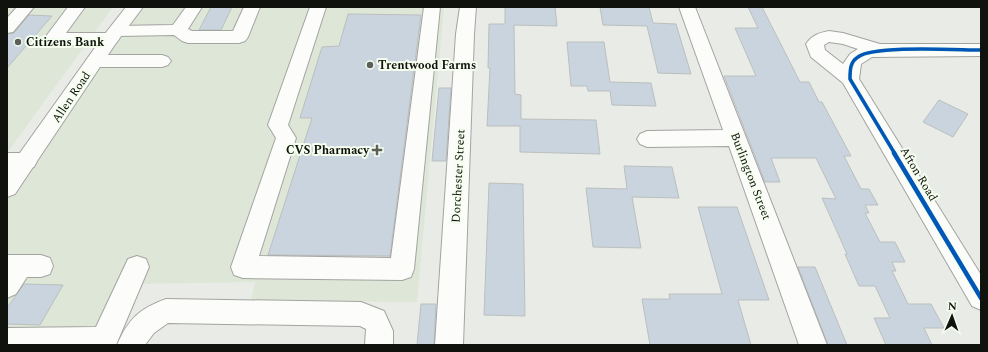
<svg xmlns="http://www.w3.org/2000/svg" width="988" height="352" font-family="Spectral,serif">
	<rect width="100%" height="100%" fill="#e9ece6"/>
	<g fill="#dee6d8">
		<path d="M 7,7 L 113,7 L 7,153 Z"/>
		<path d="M 135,7 L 444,7 L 417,302 L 251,301 L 255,282 L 142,284 L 116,345 L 7,345 L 7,188 Z"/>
	</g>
	<g fill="#c9d4de" stroke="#bbbfbe">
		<path d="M 211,7 L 232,7 L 221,30 L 199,30 Z"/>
		<path d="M 505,7 L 555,7 L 557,26 L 514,25 L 515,94 L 521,95 L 521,119 L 596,120 L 600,154 L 520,152 L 520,126 L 487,126 L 490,68 L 488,68 L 489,24 L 505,24 Z"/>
		<path d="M 600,7 L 649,7 L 653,23 L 676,24 L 691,74 L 658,73 L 647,26 L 603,25 Z"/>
		<path d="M 748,7 L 762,7 L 800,82 L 809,82 L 819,102 L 822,102 L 851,156 L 844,156 L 861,189 L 869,189 L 878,205 L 865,205 L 869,213 L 865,213 L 880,242 L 895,242 L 905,262 L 892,262 L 896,271 L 892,271 L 908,304 L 931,304 L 944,328 L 924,328 L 932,345 L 886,345 L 874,318 L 890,318 L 875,286 L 859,286 L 845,254 L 847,254 L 822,198 L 836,199 L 816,158 L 771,158 L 780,182 L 765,182 L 724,76 L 756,76 L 735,28 L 758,28 Z"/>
		<path d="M 348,14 L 421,15 L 390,256 L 268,255 L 312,118 L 300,118 L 322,47 L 339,46 Z"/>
		<path d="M 29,15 L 52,16 L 7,68 L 7,34 L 14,33 Z"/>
		<path d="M 567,42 L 604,42 L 610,82 L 651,83 L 656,106 L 612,105 L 610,91 L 588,91 L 587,86 L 571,86 Z"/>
		<path d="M 439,88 L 451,88 L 446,161 L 432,161 Z"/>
		<path d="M 939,100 L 968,114 L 953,137 L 923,122 Z"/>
		<path d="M 624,166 L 672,167 L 679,198 L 632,197 L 641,248 L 593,247 L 586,188 L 627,189 Z"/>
		<path d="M 489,183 L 523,184 L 525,316 L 484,315 Z"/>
		<path d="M 698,207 L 737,207 L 769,300 L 738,300 L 751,345 L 650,345 L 642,299 L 670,299 L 669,294 L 722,294 Z"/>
		<path d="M 798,267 L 815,267 L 847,345 L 828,345 Z"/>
		<path d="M 24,284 L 63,285 L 40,325 L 7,324 L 7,308 Z"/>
		<path d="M 421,304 L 436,304 L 434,345 L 417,345 Z"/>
	</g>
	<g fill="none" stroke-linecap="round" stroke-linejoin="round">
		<g stroke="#a2a4a0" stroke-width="2">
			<g id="minor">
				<path d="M 17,7 L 34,7 L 13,32 L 7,33 L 7,18 Z"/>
				<path d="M 68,7 L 85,7 L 66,33 L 110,33 L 108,31 L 111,27 L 117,26 L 173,25 L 186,7 L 202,7 L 188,29 L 192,31 L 233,31 L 244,7 L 260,7 L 248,37 L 245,41 L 239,43 L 188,43 L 182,41 L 174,35 L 117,36 L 119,39 L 116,43 L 110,45 L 53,45 L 47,43 L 44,39 Z"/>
				<path d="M 310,7 L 326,7 L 288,125 L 296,138 L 259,256 L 391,258 L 424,7 L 440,7 L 414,269 L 411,277 L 402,280 L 243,278 L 234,275 L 231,267 L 276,138 L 268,125 Z"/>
				<path d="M 460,7 L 476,7 L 474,34 L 463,345 L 435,345 L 456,34 Z"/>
				<path d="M 679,7 L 695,7 L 827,345 L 799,345 L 729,146 L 647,147 L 640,144 L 637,139 L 640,134 L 647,131 L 723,130 Z"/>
				<path d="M 829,31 L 843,33 L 880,44 L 981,44 L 981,56 L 872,57 L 861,64 L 859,79 L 981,275 L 981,310 L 972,306 L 843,83 L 811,57 L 806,44 C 812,35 819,33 829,31 ZM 829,42 L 843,44 L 858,49 L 850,54 L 843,64 L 825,50 L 824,45 Z"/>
				<path d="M 95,55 L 162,55 L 168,57 L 171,61 L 168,65 L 162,67 L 95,67 L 89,65 L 86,61 L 89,57 Z"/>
				<path d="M 7,153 L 26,153 L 34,155 L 37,161 L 34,167 L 26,169 L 7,169 Z"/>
				<path d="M 7,255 L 41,255 L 50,258 L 53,266 L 50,274 L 41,277 L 27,277 L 16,294 L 7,298 Z"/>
				<path d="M 137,256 L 146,259 L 149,267 L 116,345 L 7,345 L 7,328 L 96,327 L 128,259 Z"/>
				<path d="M 166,299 L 361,302 L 384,311 L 393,331 L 393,345 L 365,345 L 366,329 L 360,326 L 168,323 L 154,333 L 145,345 L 117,345 C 129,318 139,309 166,299 Z"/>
			</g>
		</g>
		<g stroke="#a2a4a0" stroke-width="2">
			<path id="major" d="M 126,7 L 143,7 L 116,43 L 15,194 L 7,197 L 7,171 L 104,35 Z"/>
		</g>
		<use href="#minor" fill="#fcfcfb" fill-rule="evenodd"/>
		<use href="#major" fill="#fcfcfb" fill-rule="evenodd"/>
		<g stroke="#f5feef" stroke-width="5.5">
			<path id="cycleway-far1" d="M 895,154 L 850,79 C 850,70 850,62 858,57 C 874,45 957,50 981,50"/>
		</g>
		<g stroke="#f5feef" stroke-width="7">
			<path id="cycleway" d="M 894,153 L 981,298"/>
		</g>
		<use href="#cycleway-far1" stroke="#0057b8" stroke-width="3.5"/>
		<use href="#cycleway" stroke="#0057b8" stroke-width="4.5"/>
	</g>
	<g fill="#5c5e59" stroke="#f5feef" stroke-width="1.5">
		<circle cx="18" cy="42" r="4"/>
		<circle cx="370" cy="65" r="4"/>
		<path d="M375 144h4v4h4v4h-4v4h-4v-4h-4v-4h4z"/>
	</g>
	<g text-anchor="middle" stroke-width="4" stroke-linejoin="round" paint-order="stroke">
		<g font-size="12" font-weight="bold" fill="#10120d" stroke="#f5feef" text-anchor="start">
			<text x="26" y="46">Citizens Bank</text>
			<text x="378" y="69">Trentwood Farms</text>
			<text x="369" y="154" text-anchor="end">CVS Pharmacy</text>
		</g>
		<g font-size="12" fill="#10120d" stroke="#f5feef">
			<text transform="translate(71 97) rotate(-56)" y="4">Allen Road</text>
			<text transform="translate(919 174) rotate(59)" y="4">Afton Road</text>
			<text transform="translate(458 176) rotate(-87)" y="4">Dorchester Street</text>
			<text transform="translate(751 176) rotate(69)" y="4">Burlington Street</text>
		</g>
	</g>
	<rect width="988" height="352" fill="none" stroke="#10120d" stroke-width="16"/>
	<g transform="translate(952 316) rotate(2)" stroke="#f5feef" stroke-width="3" paint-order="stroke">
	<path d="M0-3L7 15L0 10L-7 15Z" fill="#10120d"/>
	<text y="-6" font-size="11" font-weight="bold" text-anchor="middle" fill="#10120d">N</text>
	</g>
</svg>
